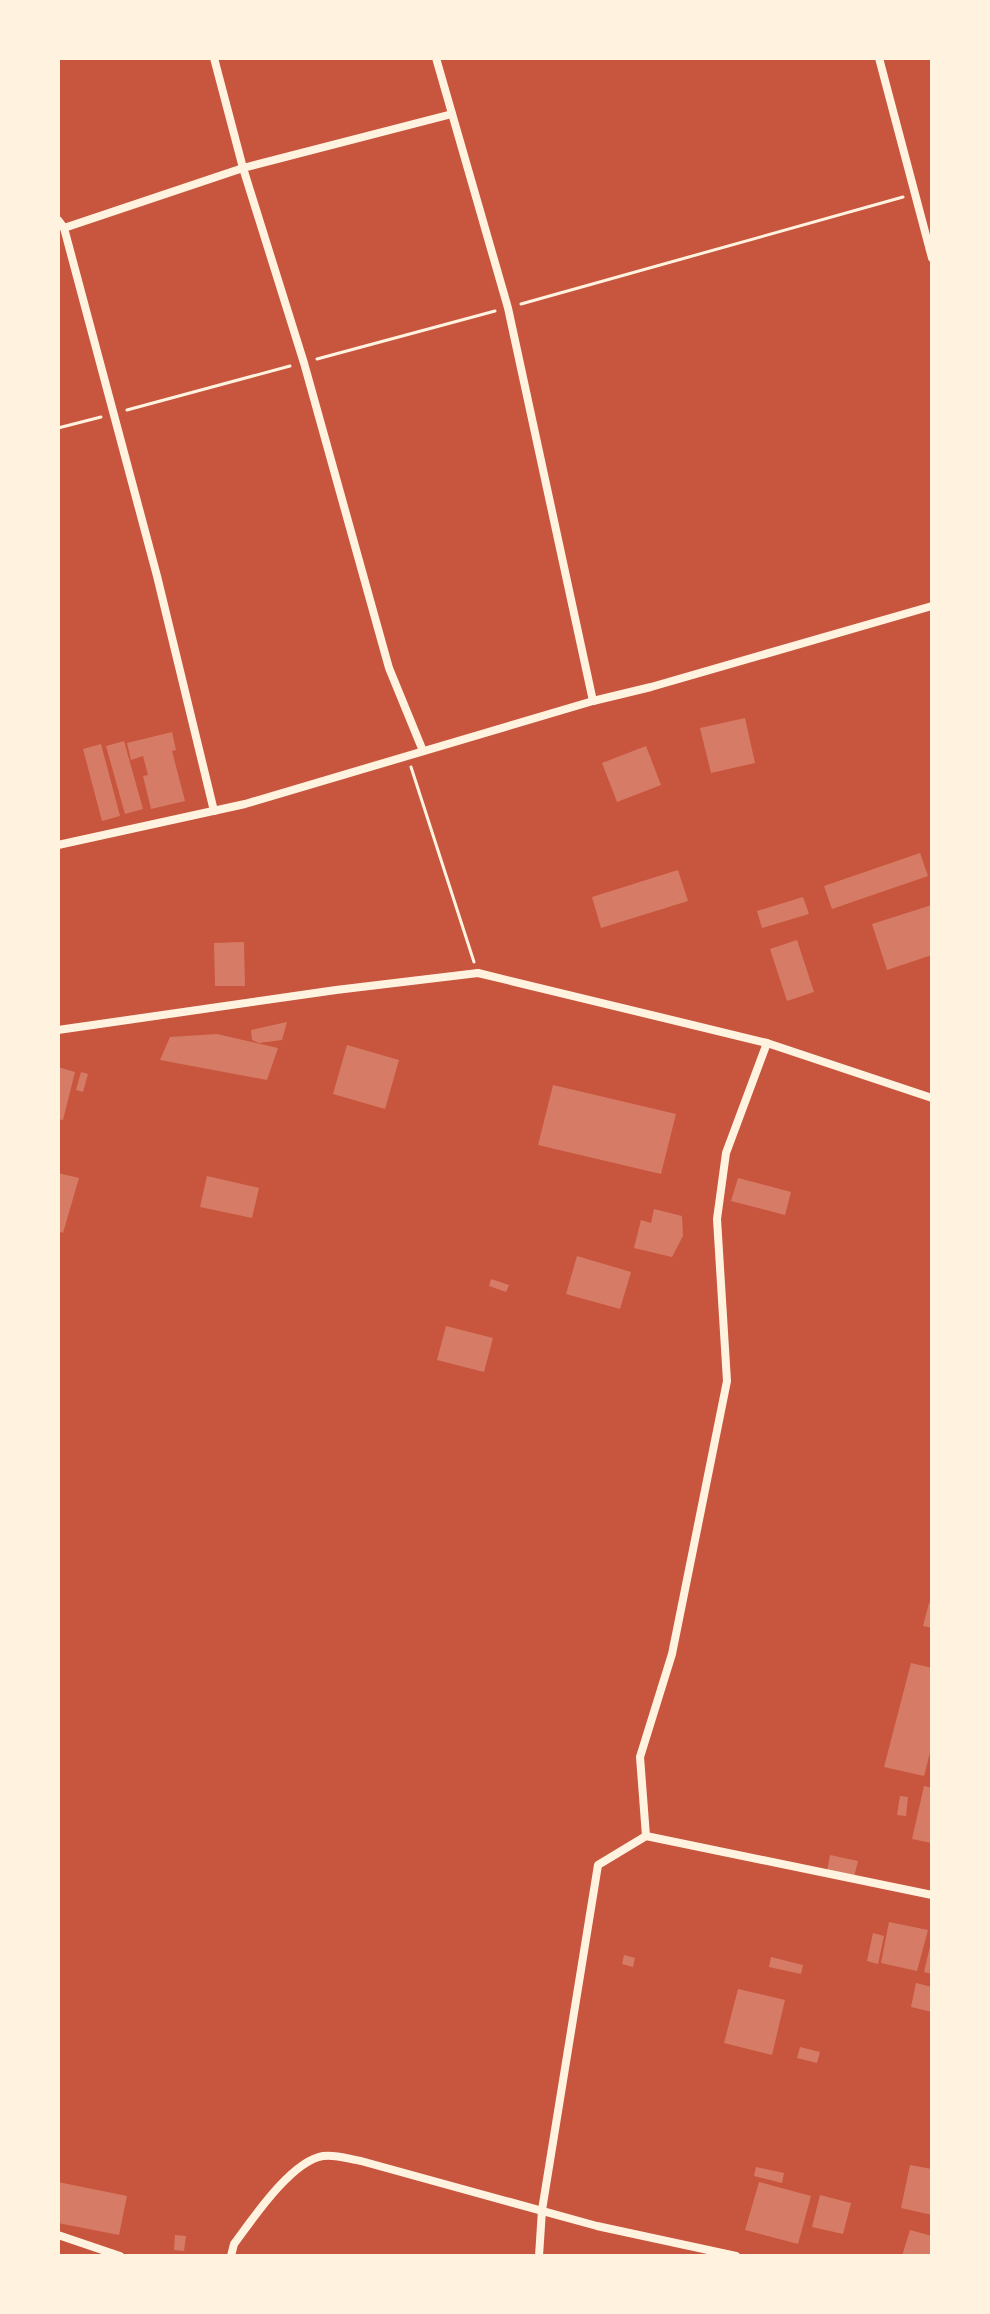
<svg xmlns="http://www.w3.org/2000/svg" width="990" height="2314" font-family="'Source Serif 4',serif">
	<rect width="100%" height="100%" fill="#c8553d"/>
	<g fill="#d67c66">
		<path d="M 745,718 L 755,763 L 711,773 L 700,728 Z"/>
		<path d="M 172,732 L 176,750 L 172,751 L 185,801 L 151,809 L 143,776 L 148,775 L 143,756 L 131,760 L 127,743 Z"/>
		<path d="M 124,741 L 143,809 L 125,814 L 106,746 Z"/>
		<path d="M 101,744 L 120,816 L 102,821 L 83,749 Z"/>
		<path d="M 646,746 L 661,785 L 617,802 L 602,763 Z"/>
		<path d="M 920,853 L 928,876 L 832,909 L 824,886 Z"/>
		<path d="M 678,870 L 688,901 L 601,928 L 592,897 Z"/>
		<path d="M 803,897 L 809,914 L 762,928 L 757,911 Z"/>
		<path d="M 932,905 L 932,955 L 887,970 L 872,924 Z"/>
		<path d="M 797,940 L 814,992 L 787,1001 L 770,949 Z"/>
		<path d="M 244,942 L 245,986 L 215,986 L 214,943 Z"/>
		<path d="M 287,1022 L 282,1040 L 259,1043 L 252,1040 L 251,1030 Z"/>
		<path d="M 217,1034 L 278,1048 L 267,1080 L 160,1060 L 170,1037 Z"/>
		<path d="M 347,1045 L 399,1060 L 385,1109 L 333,1094 Z"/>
		<path d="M 58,1067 L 75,1072 L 63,1120 L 58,1119 Z"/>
		<path d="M 81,1072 L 88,1074 L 83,1092 L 76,1090 Z"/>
		<path d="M 553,1085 L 676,1114 L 661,1174 L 538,1145 Z"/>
		<path d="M 58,1173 L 79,1178 L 63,1233 L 58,1231 Z"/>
		<path d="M 207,1176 L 259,1188 L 252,1218 L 200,1207 Z"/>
		<path d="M 738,1178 L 791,1192 L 785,1215 L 731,1201 Z"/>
		<path d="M 654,1209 L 682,1216 L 683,1236 L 672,1257 L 634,1248 L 641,1220 L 651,1223 Z"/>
		<path d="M 577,1256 L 631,1272 L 620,1309 L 566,1294 Z"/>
		<path d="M 491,1279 L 509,1285 L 506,1292 L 489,1286 Z"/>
		<path d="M 446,1326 L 493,1338 L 484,1372 L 437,1360 Z"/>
		<path d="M 929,1603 L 932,1604 L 932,1628 L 923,1626 Z"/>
		<path d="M 911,1663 L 932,1668 L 932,1745 L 924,1776 L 884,1767 Z"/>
		<path d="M 924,1786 L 932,1788 L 932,1843 L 912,1839 Z"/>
		<path d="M 900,1796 L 908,1797 L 906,1816 L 897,1815 Z"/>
		<path d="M 830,1855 L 858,1861 L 854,1877 L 827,1871 Z"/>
		<path d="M 889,1922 L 928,1930 L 917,1971 L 881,1963 Z"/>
		<path d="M 873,1933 L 884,1936 L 878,1964 L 867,1961 Z"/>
		<path d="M 931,1942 L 932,1942 L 932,1974 L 924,1972 Z"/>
		<path d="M 624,1955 L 635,1958 L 633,1967 L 622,1964 Z"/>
		<path d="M 771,1957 L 803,1965 L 801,1974 L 769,1967 Z"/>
		<path d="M 916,1983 L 932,1987 L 932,2012 L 911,2007 Z"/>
		<path d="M 738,1989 L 785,2000 L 772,2055 L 724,2043 Z"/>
		<path d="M 800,2047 L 820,2052 L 817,2063 L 797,2058 Z"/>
		<path d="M 910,2165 L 932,2169 L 932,2215 L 901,2208 Z"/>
		<path d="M 756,2167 L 784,2173 L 782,2183 L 754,2176 Z"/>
		<path d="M 58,2182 L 127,2196 L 119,2235 L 58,2223 Z"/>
		<path d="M 759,2182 L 811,2196 L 798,2244 L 745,2230 Z"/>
		<path d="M 820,2195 L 851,2203 L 843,2234 L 812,2227 Z"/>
		<path d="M 910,2230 L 932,2236 L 932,2256 L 902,2256 Z"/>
		<path d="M 175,2235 L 186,2236 L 184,2251 L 174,2250 Z"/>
	</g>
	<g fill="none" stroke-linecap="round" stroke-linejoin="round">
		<g stroke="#fff3e0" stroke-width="3">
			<path d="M 521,304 L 903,197"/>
			<path d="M 317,359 L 495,311"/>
			<path d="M 127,410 L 290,366"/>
			<path d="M 58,428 L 101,417"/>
			<path d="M 411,767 L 474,962"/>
		</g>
		<g stroke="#fff3e0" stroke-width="8">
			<path d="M 214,58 L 243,168 L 304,363 L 389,668 L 423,751"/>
			<path d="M 436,58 L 508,308 L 593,701"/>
			<path d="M 879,58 L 932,258"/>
			<path d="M 58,220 L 64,228 L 157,576 L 214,811"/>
			<path d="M 64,228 L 243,168 L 452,114"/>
			<path d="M 58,845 L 245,804 L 593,701 L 651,687 L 932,606"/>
			<path d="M 58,1030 L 336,990 L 478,973 L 767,1043 L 932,1098"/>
			<path d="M 646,1836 L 640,1757 L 672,1654 L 727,1381 L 717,1219 L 726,1153 L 767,1043"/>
			<path d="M 58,2235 L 120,2256"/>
			<path d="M 231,2256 L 234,2244 C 252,2220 291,2161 323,2156 C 335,2154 349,2159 361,2161 L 597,2226 L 736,2256"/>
			<path d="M 539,2256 L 542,2210 L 598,1865 L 646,1836 L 932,1895"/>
		</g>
	</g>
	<rect width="990" height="2314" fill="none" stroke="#fff3e0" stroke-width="120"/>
</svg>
